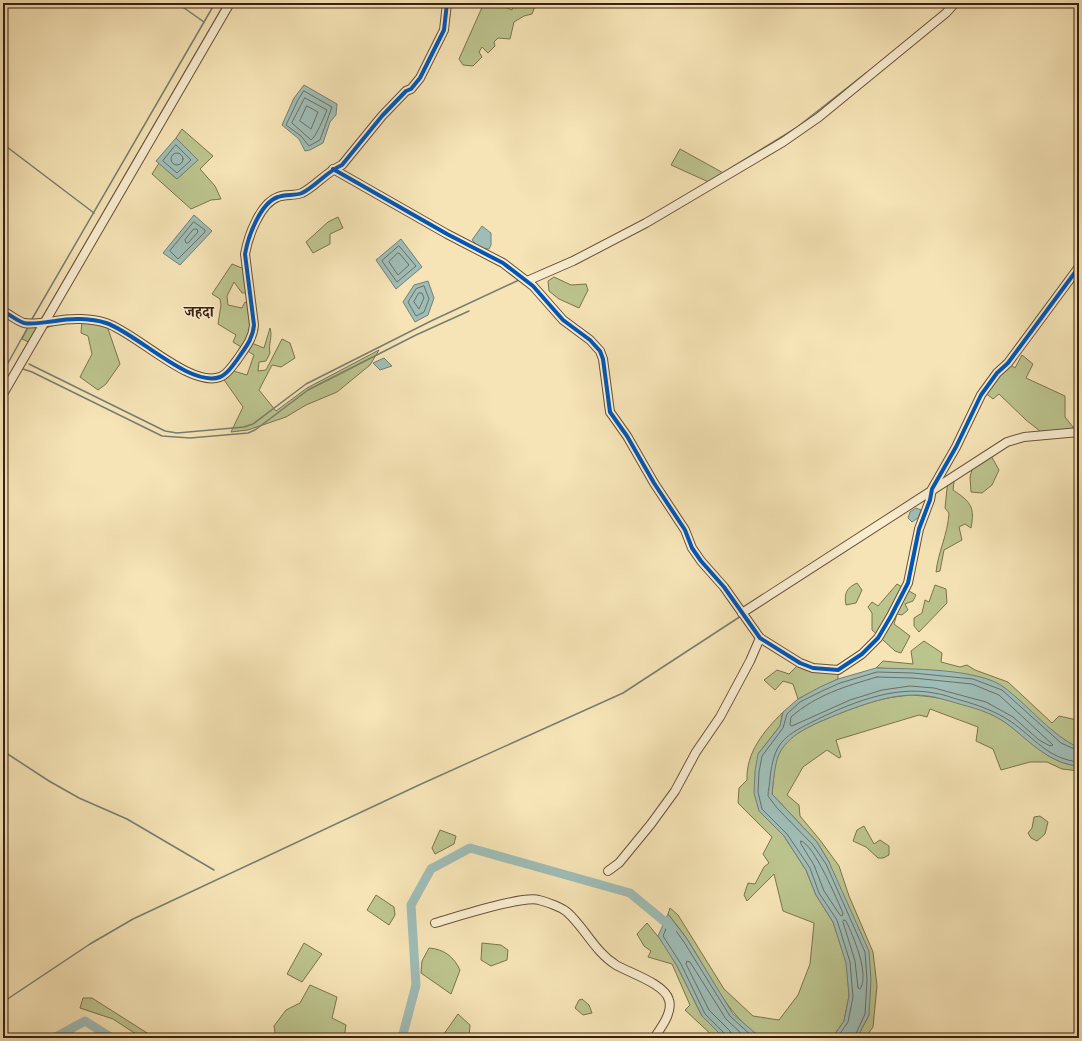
<svg xmlns="http://www.w3.org/2000/svg" width="1082" height="1041" font-family="'IM FELL Double Pica','Noto Serif Devanagari',serif">
	<rect width="100%" height="100%" fill="#f6e4b6"/>
	<filter id="stains"><feTurbulence type="fractalNoise" baseFrequency=".005" numOctaves="4"/><feColorMatrix values="0 0 0 0 .2 0 0 0 0 .09 0 0 0 0 .02 0 0 0 .5 -.17"/></filter>
	<radialGradient id="worn" r=".72"><stop offset=".6" stop-color="#630" stop-opacity="0"/><stop offset="1" stop-color="#630" stop-opacity=".3"/></radialGradient>
	<g fill="#bcc48e" stroke="#7c724e">
		<path d="M 484,3 L 495,3 L 512,10 L 514,3 L 536,4 L 532,14 L 524,16 L 514,22 L 510,39 L 498,38 L 494,42 L 495,46 L 488,53 L 482,47 L 479,52 L 482,57 L 473,66 L 463,65 L 459,59 Z"/>
		<path d="M 182,129 L 213,156 L 200,169 L 215,186 L 221,199 L 211,200 L 191,209 L 152,174 L 159,163 L 177,179 L 197,160 L 176,138 Z"/>
		<path d="M 680,149 L 727,175 L 713,184 L 671,165 Z"/>
		<path d="M 338,217 L 343,228 L 330,234 L 330,244 L 313,253 L 306,242 L 328,222 Z"/>
		<path d="M 232,264 L 247,270 L 250,293 L 242,293 L 234,282 L 227,296 L 228,305 L 242,308 L 245,302 L 252,307 L 249,342 L 264,348 L 270,328 C 273,337 268,344 270,353 L 266,361 L 259,362 L 258,371 L 266,370 L 282,339 L 290,343 L 295,358 L 281,367 L 272,365 L 259,390 L 276,411 L 307,388 L 379,350 L 370,365 L 337,392 L 306,405 L 286,417 L 248,430 L 231,432 L 243,407 L 222,377 L 230,370 L 247,375 L 254,355 L 233,342 L 236,335 L 218,324 L 221,305 L 220,299 L 212,294 Z"/>
		<path d="M 554,277 L 571,285 L 586,284 L 588,290 L 579,308 L 559,299 L 549,291 L 548,281 Z"/>
		<path d="M 82,319 L 106,323 L 120,364 L 106,384 L 98,390 L 80,377 L 92,354 L 88,336 L 81,333 Z"/>
		<path d="M 44,323 L 33,344 L 22,339 L 29,326 Z"/>
		<path d="M 1022,355 L 1033,364 L 1026,378 L 1065,396 L 1065,417 L 1077,432 L 1045,435 L 1026,420 L 999,394 L 993,399 L 983,391 L 1008,363 L 1015,368 Z"/>
		<path d="M 989,452 L 999,470 L 992,485 L 982,493 L 971,492 L 970,477 L 974,462 Z"/>
		<path d="M 955,474 L 953,490 C 971,502 975,507 971,528 L 965,524 L 959,527 L 962,540 L 944,550 L 940,571 L 936,572 C 938,552 948,534 949,513 L 945,508 L 948,479 Z"/>
		<path d="M 857,583 L 862,590 L 856,603 L 846,605 C 844,594 846,588 857,583 Z"/>
		<path d="M 897,584 L 916,595 L 913,601 L 905,604 L 908,610 L 902,615 L 897,614 L 894,624 L 910,636 L 901,653 L 895,651 L 872,630 L 872,613 L 868,607 L 872,602 L 878,606 Z"/>
		<path d="M 935,585 L 946,589 L 947,603 L 919,632 L 914,626 L 914,618 L 922,613 L 925,600 L 929,602 Z"/>
		<path d="M 924,641 L 942,653 L 941,662 L 960,667 L 967,665 L 975,670 L 1008,682 L 1052,723 L 1059,716 L 1077,720 L 1079,719 L 1079,748 L 1063,740 L 1047,727 L 939,671 L 876,668 L 883,661 L 913,664 L 911,651 Z"/>
		<path d="M 800,663 L 838,670 L 838,679 L 798,699 L 793,684 L 783,681 L 775,690 L 764,680 L 777,670 L 789,674 Z"/>
		<path d="M 911,695 C 944,697 982,705 1009,725 C 1031,742 1050,764 1079,766 L 1079,771 L 1062,769 L 1047,762 L 1030,762 L 1001,770 L 993,749 L 976,741 L 978,727 L 930,709 L 927,717 L 919,715 L 836,740 L 841,757 L 839,758 L 827,750 L 803,767 L 787,795 L 799,805 L 800,816 L 820,840 L 839,866 L 849,896 L 873,952 L 877,986 L 873,1027 L 865,1038 L 857,1038 L 869,1015 L 829,862 L 817,842 L 772,794 C 774,779 773,757 784,744 C 800,726 859,705 883,699 C 892,697 902,696 911,695 Z"/>
		<path d="M 783,712 L 780,726 L 758,754 L 784,836 L 806,870 L 816,895 L 833,922 L 847,963 L 849,996 L 844,1021 L 832,1038 L 761,1038 C 725,1013 710,974 687,939 C 681,930 674,922 668,914 L 670,908 L 678,915 L 724,989 L 753,1016 L 779,1020 L 798,995 L 810,964 L 814,923 L 783,911 L 774,874 L 747,901 L 744,895 L 748,883 L 755,884 L 764,867 L 769,863 L 763,854 L 772,837 L 738,803 L 739,788 L 747,780 C 746,752 764,731 783,712 Z"/>
		<path d="M 1040,816 L 1048,822 L 1045,834 L 1037,841 L 1031,838 L 1028,833 L 1032,828 L 1034,817 Z"/>
		<path d="M 864,826 L 874,844 L 880,840 L 889,846 L 889,855 L 883,858 L 878,858 L 866,847 L 853,841 L 857,830 Z"/>
		<path d="M 440,830 L 456,836 L 454,844 L 435,854 L 432,848 Z"/>
		<path d="M 376,895 L 394,907 L 395,915 L 389,925 L 367,910 Z"/>
		<path d="M 647,923 L 665,945 L 677,966 L 702,1016 L 724,1038 L 715,1038 L 685,1010 L 690,1005 L 672,964 L 648,957 L 651,951 L 644,946 L 637,934 Z"/>
		<path d="M 304,943 L 322,954 L 302,982 L 287,974 Z"/>
		<path d="M 482,943 L 501,945 L 508,950 L 507,960 L 491,966 L 481,960 Z"/>
		<path d="M 429,948 C 444,949 454,957 460,970 L 451,994 L 421,973 L 422,961 Z"/>
		<path d="M 310,985 L 337,997 L 332,1018 L 346,1025 L 344,1038 L 276,1038 L 274,1026 L 286,1010 L 300,1003 Z"/>
		<path d="M 83,998 L 92,998 L 155,1038 L 142,1038 L 113,1019 L 80,1008 Z"/>
		<path d="M 582,999 L 589,1005 L 592,1013 L 583,1015 L 575,1008 L 579,1000 Z"/>
		<path d="M 458,1014 L 470,1025 L 469,1038 L 441,1038 Z"/>
	</g>
	<g fill="#9fbdb7" stroke="#777e73">
		<path d="M 304,85 L 337,104 L 336,115 L 330,122 L 323,143 L 310,150 L 305,151 L 299,139 L 282,125 L 294,98 Z"/>
		<path d="M 176,138 L 198,160 L 177,179 L 156,161 Z"/>
		<path d="M 194,215 L 212,231 L 180,265 L 163,253 Z"/>
		<path d="M 482,226 L 491,233 L 491,245 L 489,249 L 480,248 L 472,240 Z"/>
		<path d="M 401,239 L 422,267 L 396,289 L 376,260 Z"/>
		<path d="M 428,281 L 434,298 L 428,315 L 415,322 L 403,302 L 414,285 Z"/>
		<path d="M 384,358 L 392,366 L 380,370 L 373,363 Z"/>
		<path d="M 916,508 L 921,510 L 918,518 L 912,522 L 908,518 L 910,512 Z"/>
		<path d="M 876,668 C 909,669 980,668 1005,688 C 1031,708 1050,734 1079,748 L 1079,766 C 1051,764 1031,743 1010,726 C 996,715 979,709 963,705 C 953,702 943,699 934,697 C 900,690 867,703 836,715 C 812,725 781,736 776,764 C 774,774 773,785 772,794 L 817,842 L 829,862 L 869,951 L 871,980 L 869,1015 L 857,1038 L 832,1038 L 844,1021 L 849,996 L 846,963 L 833,922 L 816,895 L 806,870 L 784,836 L 759,811 L 754,793 L 755,771 L 758,754 L 780,726 L 783,712 L 798,699 L 820,687 L 838,679 Z"/>
		<path d="M 668,914 L 687,939 L 733,1014 L 761,1038 L 724,1038 L 702,1016 L 677,966 L 658,936 Z"/>
	</g>
	<g fill="none" stroke-linecap="round" stroke-linejoin="round">
		<g stroke="#6e6e62" stroke-width="1">
			<path d="M 304,91 L 332,107 L 320,140 L 309,146 L 301,136 L 286,125 L 298,100 Z"/>
			<path d="M 305,98 L 327,110 C 324,117 316,137 311,140 L 292,123 Z"/>
			<path d="M 307,106 L 318,112 L 311,129 L 300,121 Z"/>
			<path d="M 176,145 L 191,160 L 177,173 L 163,161 Z"/>
			<circle cx="177" cy="159" r="6"/>
			<path d="M 194,222 L 205,230 L 205,232 L 178,259 L 170,251 Z"/>
			<path d="M 194,229 L 197,229 L 198,232 L 188,243 L 186,243 L 185,240 Z"/>
			<path d="M 399,246 L 416,266 L 397,282 L 382,261 Z"/>
			<path d="M 398,253 L 400,254 L 409,265 L 398,275 L 389,262 Z"/>
			<path d="M 424,286 L 429,299 L 424,312 L 416,316 L 408,302 L 416,289 Z"/>
			<path d="M 419,293 L 422,293 L 424,298 L 419,309 L 414,302 Z"/>
			<path d="M 877,677 L 913,678 L 972,684 L 999,695 L 1053,745 L 1050,746 L 1039,740 L 1013,717 L 986,702 L 934,688 L 910,686 L 882,690 L 850,700 L 792,726 L 790,725 L 791,717 C 816,695 846,686 877,677 Z"/>
			<path d="M 801,841 C 814,844 837,900 843,913 L 842,916 L 840,915 L 824,891 L 814,865 L 801,844 Z"/>
			<path d="M 844,920 L 846,921 C 853,935 870,975 860,989 L 858,988 L 855,961 L 843,922 Z"/>
			<path d="M 727,1038 L 725,1034 L 705,1014 L 681,964 L 663,936 L 668,924 L 671,924 L 684,942 L 730,1016 L 754,1038"/>
			<path d="M 732,1038 L 730,1031 L 709,1010 L 686,964 L 687,961 L 690,962 L 726,1019 L 746,1038"/>
			<path d="M 837,1038 L 848,1022 L 853,997 L 850,962 L 837,920 L 819,893 L 810,868 L 787,834 L 762,809 L 758,792 L 759,772 L 762,756 L 783,728 L 787,714 L 800,702 L 822,691 L 840,683 L 877,672 L 913,673 L 973,679 L 1002,690 L 1061,743 L 1079,751"/>
			<path d="M 854,1038 L 865,1014 L 867,980 L 865,952 L 826,864 L 813,845 L 777,808 L 768,796 C 768,790 770,784 770,778 C 774,744 782,737 812,722 C 848,704 893,685 934,693 C 943,694 952,698 960,700 C 978,705 995,711 1010,721 C 1034,737 1047,759 1079,762"/>
		</g>
		<g stroke="#777e73" stroke-width="1.5">
			<path d="M 177,3 L 204,22"/>
			<path d="M 3,144 L 94,213"/>
			<path d="M 716,177 L 796,128 L 866,73"/>
			<path d="M 540,271 L 581,253"/>
			<path d="M 32,319 L 215,3"/>
			<path d="M 41,320 L 225,3"/>
			<path d="M 45,328 L 54,325"/>
			<path d="M 29,364 L 165,431 L 177,433 L 244,427 L 253,424 L 306,384 L 431,321 L 519,280"/>
			<path d="M 23,369 L 32,372 L 162,436 L 190,438 L 248,433 L 255,430 L 308,390 L 416,335 L 469,311"/>
			<path d="M 3,372 L 28,327"/>
			<path d="M 3,386 L 37,327"/>
			<path d="M 3,751 L 49,781 L 79,798 L 127,819 L 214,870"/>
			<path d="M 3,1002 L 90,944 L 133,919 L 419,785 L 623,693 L 741,616"/>
		</g>
		<g stroke="#9fbdb7" stroke-width="9">
			<path d="M 54,1038 L 85,1021 L 112,1038"/>
			<path d="M 402,1038 L 416,985 L 411,905 L 431,869 L 470,848 L 630,893 L 670,926 L 672,930"/>
		</g>
		<g stroke="#6a5138" stroke-width="10">
			<g id="minor">
				<path d="M 333,169 L 447,234 L 503,263 L 533,286 L 563,320 L 590,340 L 600,351 L 603,359 L 610,412 L 627,436 L 654,483 L 685,530 L 692,548 L 701,561 L 724,587 L 760,638 L 800,663 L 813,668 L 838,670 L 862,654 L 878,638 L 891,616 L 908,583 L 919,529 L 930,500 L 932,489 L 956,447 L 981,395 L 997,373 L 1008,363 L 1079,267"/>
				<path d="M 527,281 L 573,261 L 646,223 L 783,142 L 819,117 L 946,13 L 955,3"/>
				<path d="M 3,311 C 9,314 17,321 24,323 C 34,325 45,322 55,321 C 71,318 91,318 106,323 C 135,332 190,388 220,377 C 228,374 232,366 237,360 C 245,348 253,339 254,325 L 245,254 C 248,237 260,203 278,197 C 285,194 295,196 302,193 C 316,186 326,172 342,165 L 382,116 L 406,91 L 411,89 L 420,78 L 444,30 L 447,3"/>
				<path d="M 3,394 L 230,3"/>
				<path d="M 742,613 L 1007,442 L 1024,437 L 1079,432"/>
				<path d="M 608,871 L 619,863 L 651,824 L 675,791 L 696,752 L 720,717 L 750,661 L 760,638"/>
				<path d="M 435,923 C 456,917 523,895 539,900 C 547,902 561,907 567,912 C 585,928 595,952 616,965 C 630,973 665,984 669,1000 C 673,1012 661,1028 654,1038"/>
			</g>
		</g>
		<use href="#minor" stroke="#f9edd0" stroke-width="8"/>
		<g stroke="#f9edd0" stroke-width="6">
			<g id="cycleway">
				<path d="M 333,169 L 447,234 L 503,263 L 533,286 L 563,320 L 590,340 L 600,351 L 603,359 L 610,412 L 627,436 L 654,483 L 685,530 L 692,548 L 701,561 L 724,587 L 760,638 L 800,663 L 813,668 L 838,670 L 862,654 L 878,638 L 891,616 L 908,583 L 919,529 L 930,500 L 932,489 L 956,447 L 981,395 L 997,373 L 1008,363 L 1079,267"/>
				<path d="M 3,311 C 9,314 17,321 24,323 C 34,325 45,322 55,321 C 71,318 91,318 106,323 C 135,332 190,388 220,377 C 228,374 232,366 237,360 C 245,348 253,339 254,325 L 245,254 C 248,237 260,203 278,197 C 285,194 295,196 302,193 C 316,186 326,172 342,165 L 382,116 L 406,91 L 411,89 L 420,78 L 444,30 L 447,3"/>
			</g>
		</g>
		<use href="#cycleway" stroke="#0057b8" stroke-width="4"/>
	</g>
	<g text-anchor="middle" stroke-width="3" stroke-linejoin="round" paint-order="stroke">
		<g font-size="15" font-weight="bold" fill="#3c200e" stroke="#f9edd0">
			<text x="199" y="317">जहदा</text>
		</g>
	</g>
	<rect width="1082" height="1041" fill="none" stroke="#f6e4b6" stroke-width="16"/>
	<rect x="4" y="4" width="1074" height="1033" fill="none" stroke="#3c200e" stroke-width="2"/>
	<rect x="8" y="8" width="1066" height="1025" fill="none" stroke="#3c200e"/>
	<rect width="100%" height="100%" filter="url(#stains)"/>
	<rect width="100%" height="100%" fill="url(#worn)"/>
</svg>
